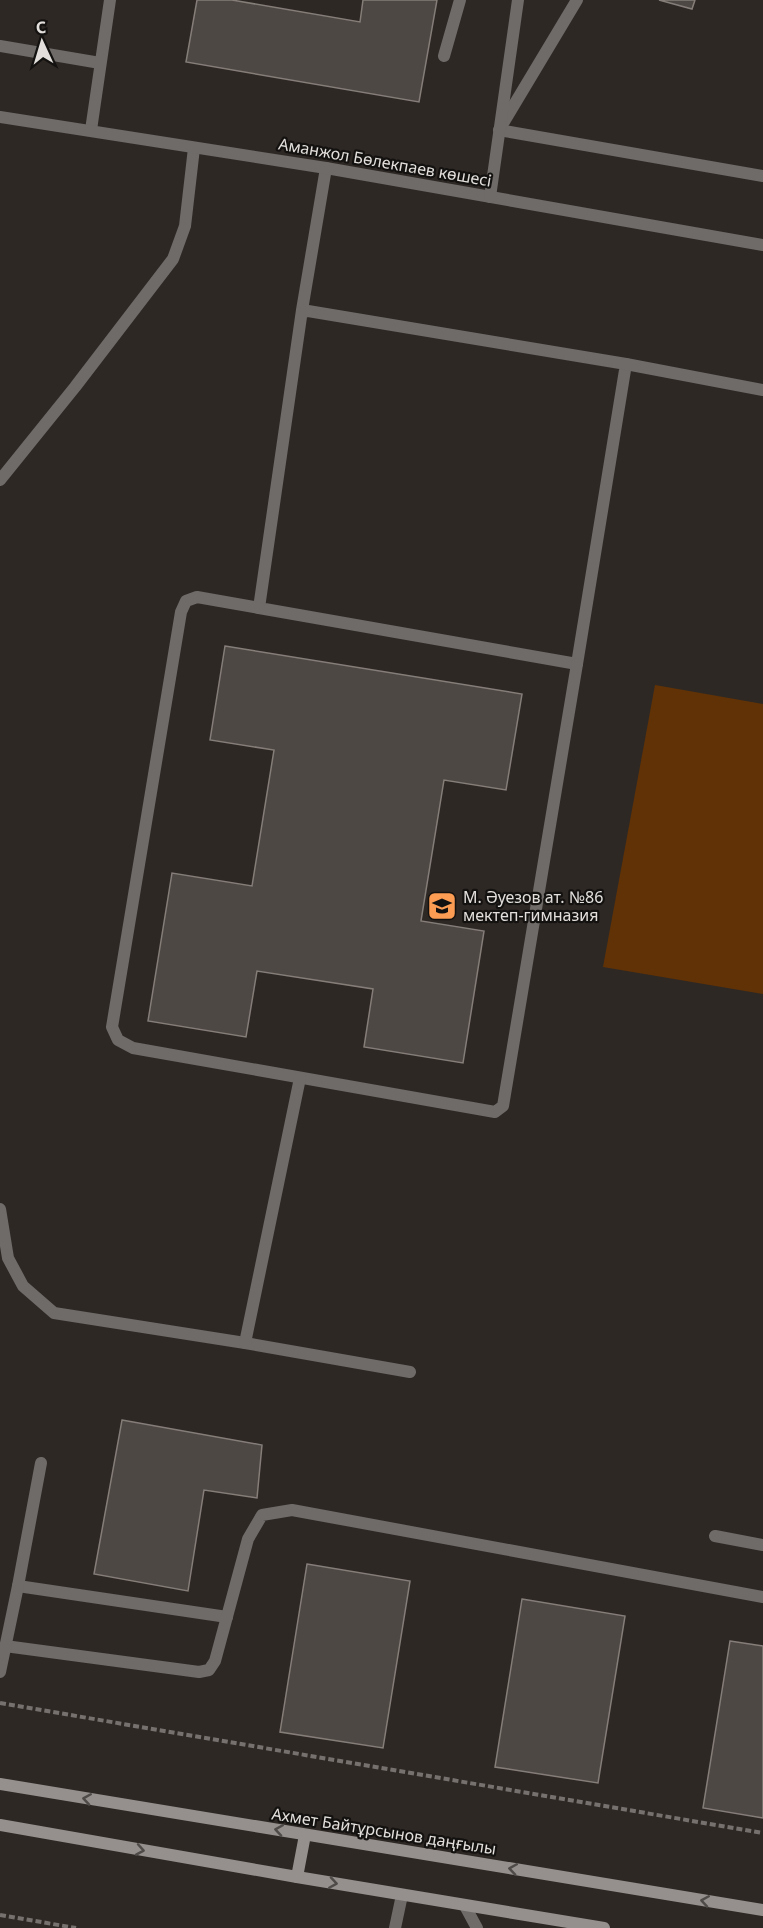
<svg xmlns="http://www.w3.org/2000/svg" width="763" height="1928" font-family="'Noto Sans',sans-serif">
	<rect width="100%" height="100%" fill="#2e2825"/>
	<path fill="#613205" d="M 655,685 L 763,704 L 763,994 L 603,967 Z"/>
	<g fill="#4e4844" stroke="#847d78" stroke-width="1.5">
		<path d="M 197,0 L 232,0 L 360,22 L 363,0 L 437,0 L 419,102 L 186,62 Z"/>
		<path d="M 659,0 L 695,0 L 692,9 Z"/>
		<path d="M 225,646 L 522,694 L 506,790 L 444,780 L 421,921 L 484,931 L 463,1063 L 364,1047 L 373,989 L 257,971 L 246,1037 L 148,1021 L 172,873 L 252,886 L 274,750 L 210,740 Z"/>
		<path d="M 122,1420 L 262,1445 L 257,1498 L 204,1490 L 188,1591 L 94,1574 Z"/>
		<path d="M 307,1564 L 410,1581 L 383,1748 L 280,1732 Z"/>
		<path d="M 522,1599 L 625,1616 L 598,1783 L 495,1767 Z"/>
		<path d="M 730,1641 L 763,1646 L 763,1818 L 703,1808 Z"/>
	</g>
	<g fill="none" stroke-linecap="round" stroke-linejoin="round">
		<g stroke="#76716e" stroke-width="4" stroke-dasharray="6 3" stroke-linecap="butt">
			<path d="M 0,1703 L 763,1833"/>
			<path d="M 0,1915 L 76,1928"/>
		</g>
		<g stroke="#6e6b69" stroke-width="12">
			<path d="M 577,0 L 499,130 L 763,176"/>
			<path d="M 0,46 L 100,63"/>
			<path d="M 444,56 L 460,0"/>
			<path d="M 91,130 L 110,0"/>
			<path d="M 302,310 L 626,364 L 577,664 L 259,608 L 302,310 L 326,168"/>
			<path d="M 626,364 L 763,390"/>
			<path d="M 0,480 L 75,387 L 173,259 L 185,226 L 194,148"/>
			<path d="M 259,608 L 197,597 L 186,601 L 181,612 L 112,1027 L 118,1040 L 133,1048 L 495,1112 L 503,1106 L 577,664"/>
			<path d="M 0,1209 L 8,1258 L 23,1286 L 54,1313 L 245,1343 L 410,1372"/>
			<path d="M 245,1343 L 300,1078"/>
			<path d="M 715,1536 L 763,1545"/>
			<path d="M 18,1586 L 227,1617"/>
			<path d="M 5,1646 L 199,1672 L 209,1670 L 215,1661 L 248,1539 L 262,1515 L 292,1510 L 763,1597"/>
			<path d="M 0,1672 L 18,1586 L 41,1463"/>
			<path d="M 465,1906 L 477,1928"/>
			<path d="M 395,1928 L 402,1895"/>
		</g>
		<g stroke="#6e6b69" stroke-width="12">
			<path d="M 0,117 L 326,168 L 763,245"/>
			<path d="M 490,197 L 518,0"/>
		</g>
		<g stroke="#95908d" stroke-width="12">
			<path d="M 0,1784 L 763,1910"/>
			<path d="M 0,1825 L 297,1877 L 604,1928"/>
			<path d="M 297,1877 L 305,1835"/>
		</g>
	</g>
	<defs><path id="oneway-chevron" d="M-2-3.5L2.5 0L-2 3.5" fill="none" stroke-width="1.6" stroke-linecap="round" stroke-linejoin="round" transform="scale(1.5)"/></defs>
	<g stroke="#4e4b48">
		<use href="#oneway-chevron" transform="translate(87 1799) rotate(-171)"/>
		<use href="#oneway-chevron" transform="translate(279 1830) rotate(-171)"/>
		<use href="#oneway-chevron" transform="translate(140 1850) rotate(10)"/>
		<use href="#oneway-chevron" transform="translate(513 1869) rotate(-171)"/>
		<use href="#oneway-chevron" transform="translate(333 1883) rotate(9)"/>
		<use href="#oneway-chevron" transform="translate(705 1901) rotate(-171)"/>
	</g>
	<defs>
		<g id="school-square" transform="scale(1.5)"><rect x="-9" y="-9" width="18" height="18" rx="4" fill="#fc9d53" stroke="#141210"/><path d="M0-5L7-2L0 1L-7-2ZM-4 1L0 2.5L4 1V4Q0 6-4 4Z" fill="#111"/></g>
	</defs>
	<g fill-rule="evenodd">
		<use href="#school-square" x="442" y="906"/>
	</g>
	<g text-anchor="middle" stroke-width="4.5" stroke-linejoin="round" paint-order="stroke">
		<g font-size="16" fill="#e2dfdc" stroke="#141210">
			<text transform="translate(385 162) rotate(10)" y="6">Аманжол Бөлекпаев көшесі</text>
			<text transform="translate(384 1831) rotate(9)" y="6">Ахмет Байтұрсынов даңғылы</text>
		</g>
		<g font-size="16" fill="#e2dfdc" stroke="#141210" text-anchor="start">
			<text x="463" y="903">М. Әуезов ат. №86<tspan x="463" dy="18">мектеп-гимназия</tspan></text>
		</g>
	</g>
	<g transform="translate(42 42) rotate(356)" stroke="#141210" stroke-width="4.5" paint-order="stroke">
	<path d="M0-4.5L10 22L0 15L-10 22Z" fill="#e2dfdc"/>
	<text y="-9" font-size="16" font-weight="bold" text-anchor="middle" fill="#e2dfdc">С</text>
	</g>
</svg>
